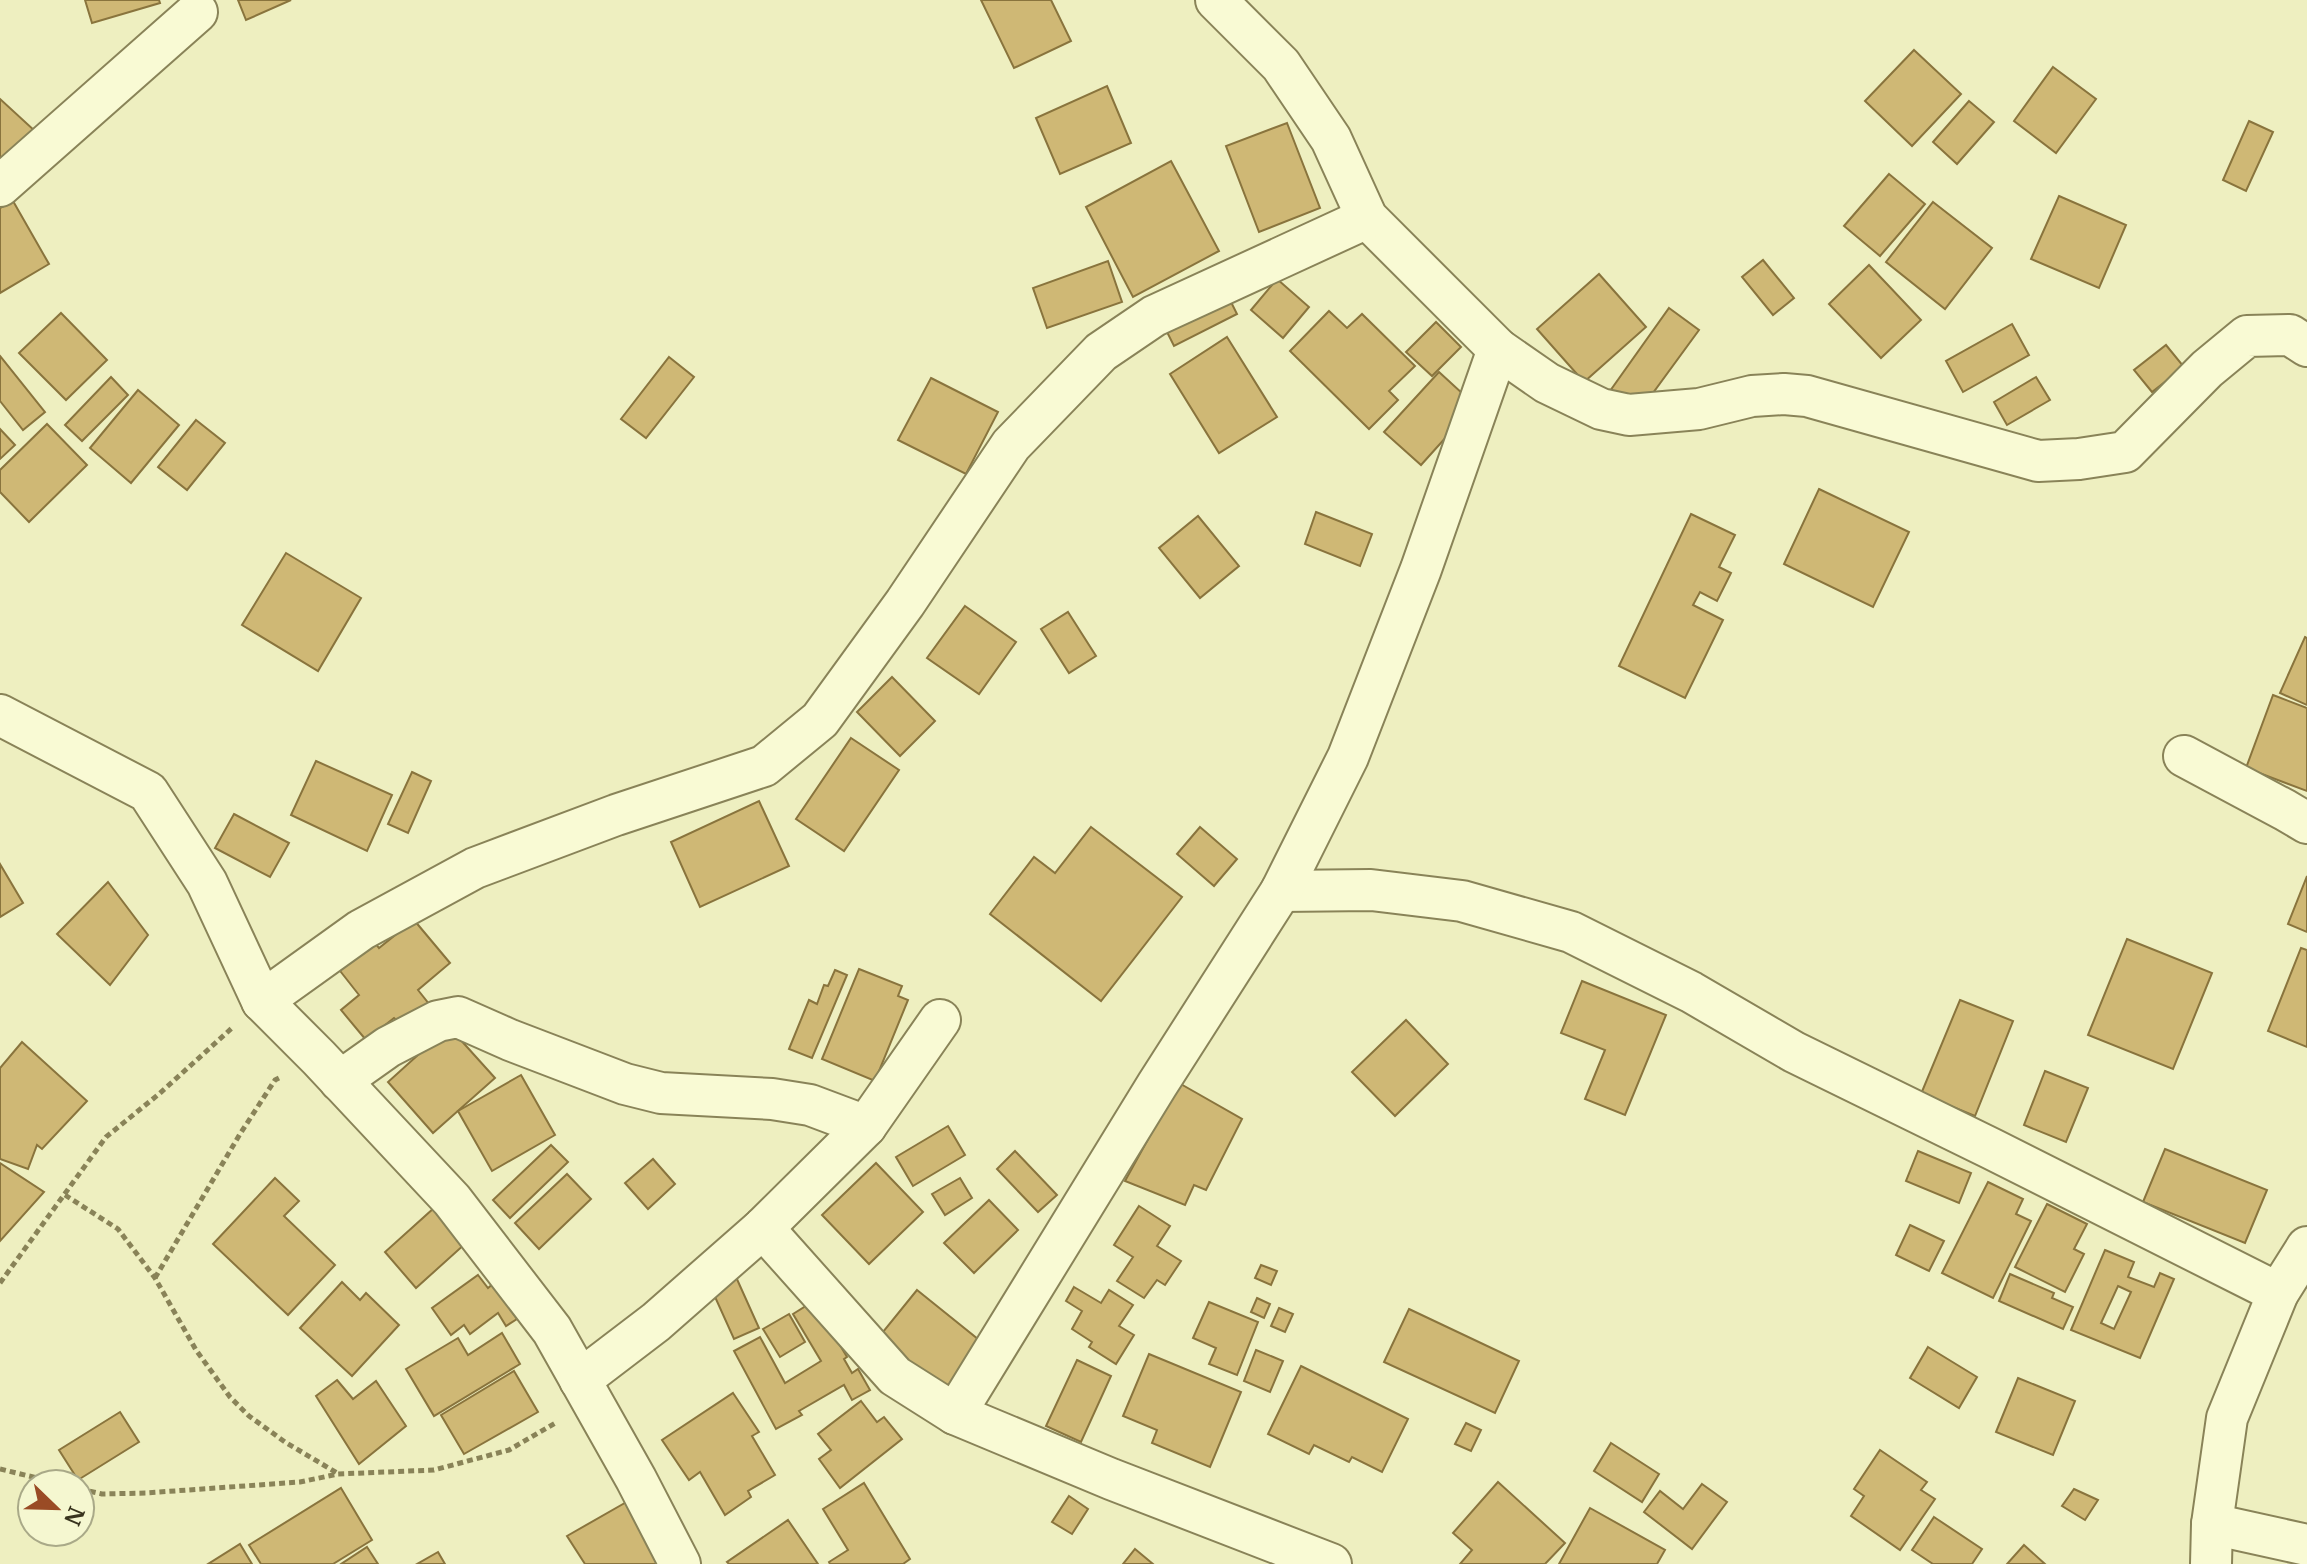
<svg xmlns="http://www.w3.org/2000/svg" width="2307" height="1564" font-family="Merriweather,serif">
	<rect width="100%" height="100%" fill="#eeefc0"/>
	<g fill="#cfb875" stroke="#89743d" stroke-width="2" fill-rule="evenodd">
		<path d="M 85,0 L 159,0 L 160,3 L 92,23 Z"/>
		<path d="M 238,0 L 291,0 L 246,20 Z"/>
		<path d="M 981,0 L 1051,0 L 1071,41 L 1014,68 Z"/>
		<path d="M 1914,50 L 1961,94 L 1912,146 L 1865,101 Z"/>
		<path d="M 2053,67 L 2096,99 L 2056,153 L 2014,121 Z"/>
		<path d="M 1107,86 L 1131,143 L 1060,174 L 1036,118 Z"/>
		<path d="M 0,99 L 36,132 L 0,169 Z"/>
		<path d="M 1969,101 L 1994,122 L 1957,164 L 1933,142 Z"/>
		<path d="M 2249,121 L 2273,132 L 2246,191 L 2223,180 Z"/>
		<path d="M 1287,123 L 1320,208 L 1259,232 L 1226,146 Z"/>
		<path d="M 1171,161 L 1219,251 L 1133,297 L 1086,207 Z"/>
		<path d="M 1889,174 L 1925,204 L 1880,256 L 1844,226 Z"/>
		<path d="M 2059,196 L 2126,225 L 2099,288 L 2031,259 Z"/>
		<path d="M 13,201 L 49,264 L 0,293 L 0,208 Z"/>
		<path d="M 1933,202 L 1992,248 L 1945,309 L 1886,262 Z"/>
		<path d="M 1763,260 L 1794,298 L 1773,315 L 1742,277 Z"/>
		<path d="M 1108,261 L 1122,302 L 1047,328 L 1033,288 Z"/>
		<path d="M 1869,265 L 1921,320 L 1881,358 L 1829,304 Z"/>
		<path d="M 1599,274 L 1646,327 L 1584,382 L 1537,329 Z"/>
		<path d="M 1277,279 L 1309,307 L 1283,338 L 1251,310 Z"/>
		<path d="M 1229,298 L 1237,314 L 1174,346 L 1167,332 Z"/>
		<path d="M 1669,308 L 1699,330 L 1639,412 L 1610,391 Z"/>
		<path d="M 1329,311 L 1347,328 L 1362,314 L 1415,366 L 1389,391 L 1398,400 L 1369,429 L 1290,351 Z"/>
		<path d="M 61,313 L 107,360 L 66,400 L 19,353 Z"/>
		<path d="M 1436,322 L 1461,347 L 1432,376 L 1406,352 Z"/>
		<path d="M 2012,324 L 2029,355 L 1963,392 L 1946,361 Z"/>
		<path d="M 1227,337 L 1277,417 L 1219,453 L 1170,374 Z"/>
		<path d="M 2166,345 L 2184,367 L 2152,392 L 2134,370 Z"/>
		<path d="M 0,356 L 45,412 L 23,430 L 0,401 Z"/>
		<path d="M 669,357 L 694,377 L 646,438 L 621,419 Z"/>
		<path d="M 1439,372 L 1475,405 L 1421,465 L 1384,432 Z"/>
		<path d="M 111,377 L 128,395 L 82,441 L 65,425 Z"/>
		<path d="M 2036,377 L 2050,400 L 2007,425 L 1994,402 Z"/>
		<path d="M 931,378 L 998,412 L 966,474 L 898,440 Z"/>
		<path d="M 138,390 L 179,425 L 131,483 L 90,448 Z"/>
		<path d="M 196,420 L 225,443 L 187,490 L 158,467 Z"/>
		<path d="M 47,424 L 87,465 L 29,522 L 0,492 L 0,470 Z"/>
		<path d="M 0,429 L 15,445 L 0,459 Z"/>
		<path d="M 1819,489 L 1909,532 L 1873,607 L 1784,564 Z"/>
		<path d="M 1316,512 L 1372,534 L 1360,566 L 1305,544 Z"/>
		<path d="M 1691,514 L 1735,535 L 1719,567 L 1731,573 L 1717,601 L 1700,592 L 1693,605 L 1723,620 L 1685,698 L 1619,666 Z"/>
		<path d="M 1198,516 L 1239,566 L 1200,598 L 1159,548 Z"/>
		<path d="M 286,553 L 361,598 L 318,671 L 242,625 Z"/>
		<path d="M 965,606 L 1016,642 L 979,694 L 927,658 Z"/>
		<path d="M 1068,612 L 1096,656 L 1069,673 L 1041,629 Z"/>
		<path d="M 2305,637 L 2307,638 L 2307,705 L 2280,693 Z"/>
		<path d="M 892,677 L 935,721 L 900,756 L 857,712 Z"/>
		<path d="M 2273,695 L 2307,708 L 2307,791 L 2246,768 Z"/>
		<path d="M 851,738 L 899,770 L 844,851 L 796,819 Z"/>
		<path d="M 316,761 L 392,795 L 367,851 L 291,815 Z"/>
		<path d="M 412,772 L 431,781 L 408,833 L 388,824 Z"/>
		<path d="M 759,801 L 789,866 L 700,907 L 671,842 Z"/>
		<path d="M 234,814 L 289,843 L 270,877 L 215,848 Z"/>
		<path d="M 1091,827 L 1182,897 L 1101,1001 L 990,914 L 1034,857 L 1055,873 Z"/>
		<path d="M 1200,827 L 1237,859 L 1214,886 L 1177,854 Z"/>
		<path d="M 0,864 L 23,903 L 0,917 Z"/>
		<path d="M 2307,876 L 2307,932 L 2288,924 Z"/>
		<path d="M 108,882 L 148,935 L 110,985 L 57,934 Z"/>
		<path d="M 414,920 L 450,963 L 418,990 L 433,1009 L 409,1031 L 394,1018 L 366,1040 L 341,1010 L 359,995 L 337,967 L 372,939 L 379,948 Z"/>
		<path d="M 2127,939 L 2212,973 L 2173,1069 L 2088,1035 Z"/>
		<path d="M 2301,948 L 2307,950 L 2307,1047 L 2268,1031 Z"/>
		<path d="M 859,969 L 902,986 L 898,996 L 908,1000 L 875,1081 L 822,1059 Z"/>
		<path d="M 835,970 L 847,975 L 812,1058 L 789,1049 L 809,1000 L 817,1004 L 824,985 L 828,986 Z"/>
		<path d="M 1582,981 L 1666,1015 L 1625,1115 L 1585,1099 L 1605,1050 L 1561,1033 Z"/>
		<path d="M 1960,1000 L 2013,1021 L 1975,1116 L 1921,1094 Z"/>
		<path d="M 1406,1020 L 1448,1064 L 1395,1116 L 1352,1072 Z"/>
		<path d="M 449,1027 L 495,1078 L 433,1133 L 388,1082 Z"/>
		<path d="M 22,1042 L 87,1101 L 42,1149 L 37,1145 L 28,1169 L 0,1159 L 0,1068 Z"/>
		<path d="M 2045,1071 L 2088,1088 L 2066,1142 L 2024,1125 Z"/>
		<path d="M 521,1075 L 555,1135 L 492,1171 L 458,1111 Z"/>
		<path d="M 1179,1083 L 1242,1119 L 1206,1190 L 1194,1185 L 1185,1205 L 1125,1181 Z"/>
		<path d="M 948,1126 L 965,1155 L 913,1186 L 896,1157 Z"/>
		<path d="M 551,1145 L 568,1162 L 510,1218 L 493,1200 Z"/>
		<path d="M 2165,1149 L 2267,1190 L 2245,1243 L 2143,1202 Z"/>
		<path d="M 1015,1151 L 1057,1195 L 1038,1212 L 997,1169 Z"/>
		<path d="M 1918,1151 L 1971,1173 L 1959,1203 L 1906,1181 Z"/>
		<path d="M 653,1159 L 675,1184 L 648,1209 L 625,1183 Z"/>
		<path d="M 0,1163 L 44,1192 L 0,1241 Z"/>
		<path d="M 876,1163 L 923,1212 L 869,1264 L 822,1215 Z"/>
		<path d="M 567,1174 L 591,1199 L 539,1249 L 515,1223 Z"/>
		<path d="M 275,1178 L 299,1201 L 284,1216 L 335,1265 L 288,1315 L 213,1244 Z"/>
		<path d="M 960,1178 L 972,1198 L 945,1215 L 932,1194 Z"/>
		<path d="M 1988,1182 L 2023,1199 L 2016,1214 L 2031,1221 L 1993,1298 L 1942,1273 Z"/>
		<path d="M 989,1200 L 1018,1230 L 974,1273 L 944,1243 Z"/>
		<path d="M 2047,1204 L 2087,1224 L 2074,1249 L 2084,1254 L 2065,1292 L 2015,1267 Z"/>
		<path d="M 1139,1206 L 1170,1226 L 1157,1246 L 1181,1261 L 1165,1285 L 1157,1280 L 1144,1298 L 1117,1281 L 1133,1257 L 1114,1245 Z"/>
		<path d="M 434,1208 L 466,1243 L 416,1288 L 385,1252 Z"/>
		<path d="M 1910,1225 L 1944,1241 L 1929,1271 L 1896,1255 Z"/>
		<path d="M 2105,1250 L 2134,1262 L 2128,1277 L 2154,1287 L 2160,1273 L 2174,1279 L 2140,1358 L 2071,1330 ZM 2118,1286 L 2131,1292 L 2114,1329 L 2101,1323 Z"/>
		<path d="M 1261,1265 L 1277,1271 L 1271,1285 L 1255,1278 Z"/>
		<path d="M 2010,1274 L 2054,1293 L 2052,1298 L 2073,1307 L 2063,1329 L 1999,1301 Z"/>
		<path d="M 478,1275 L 488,1288 L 494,1283 L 517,1319 L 506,1326 L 498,1313 L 470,1334 L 464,1325 L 451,1335 L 432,1308 Z"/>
		<path d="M 736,1277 L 759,1328 L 734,1339 L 711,1288 Z"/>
		<path d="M 342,1282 L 360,1300 L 366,1293 L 399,1325 L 352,1376 L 300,1328 Z"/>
		<path d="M 1074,1287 L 1101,1303 L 1109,1290 L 1133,1305 L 1119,1326 L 1134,1335 L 1116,1364 L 1089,1347 L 1092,1342 L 1072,1329 L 1082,1311 L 1066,1301 Z"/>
		<path d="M 917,1290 L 989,1348 L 950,1397 L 878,1338 Z"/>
		<path d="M 1257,1298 L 1270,1304 L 1264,1318 L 1251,1312 Z"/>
		<path d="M 814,1301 L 847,1357 L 844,1359 L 852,1373 L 858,1369 L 870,1390 L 852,1400 L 844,1385 L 799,1411 L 802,1415 L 776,1429 L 734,1351 L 760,1337 L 785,1383 L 821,1361 L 793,1314 Z"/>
		<path d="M 1209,1302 L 1258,1322 L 1237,1375 L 1209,1364 L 1216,1348 L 1193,1338 Z"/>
		<path d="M 1279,1308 L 1293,1314 L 1285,1332 L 1271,1326 Z"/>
		<path d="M 1409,1309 L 1519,1361 L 1495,1413 L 1384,1362 Z"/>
		<path d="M 789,1314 L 805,1342 L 780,1357 L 763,1329 Z"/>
		<path d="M 502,1333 L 520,1364 L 434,1416 L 406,1369 L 458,1338 L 468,1355 Z"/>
		<path d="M 1928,1347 L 1977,1377 L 1959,1408 L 1910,1378 Z"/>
		<path d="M 1256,1350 L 1283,1361 L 1270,1392 L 1244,1381 Z"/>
		<path d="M 1149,1354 L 1241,1392 L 1210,1467 L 1152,1443 L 1157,1430 L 1123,1416 Z"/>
		<path d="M 1077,1360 L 1111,1376 L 1081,1442 L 1046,1426 Z"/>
		<path d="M 1301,1366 L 1408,1419 L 1382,1472 L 1352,1457 L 1349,1462 L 1314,1445 L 1309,1454 L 1268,1434 Z"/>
		<path d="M 514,1371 L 538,1412 L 464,1454 L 441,1415 Z"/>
		<path d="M 2018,1378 L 2075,1401 L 2053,1455 L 1996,1432 Z"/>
		<path d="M 337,1380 L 353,1399 L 376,1381 L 406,1426 L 359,1464 L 316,1396 Z"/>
		<path d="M 733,1393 L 759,1432 L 752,1436 L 775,1475 L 748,1491 L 751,1497 L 725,1515 L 700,1472 L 689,1480 L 662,1440 Z"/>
		<path d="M 861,1401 L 877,1422 L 884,1417 L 902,1439 L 840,1488 L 819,1459 L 831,1450 L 818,1434 Z"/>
		<path d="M 120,1412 L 139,1442 L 78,1480 L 59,1450 Z"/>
		<path d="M 1466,1423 L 1481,1430 L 1471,1451 L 1455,1444 Z"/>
		<path d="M 1611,1443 L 1659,1474 L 1642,1502 L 1594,1471 Z"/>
		<path d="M 1880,1450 L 1927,1482 L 1921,1490 L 1935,1499 L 1900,1550 L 1851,1516 L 1864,1496 L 1854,1489 Z"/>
		<path d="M 1498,1482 L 1565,1543 L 1545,1564 L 1460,1564 L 1472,1550 L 1453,1533 Z"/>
		<path d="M 864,1483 L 910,1559 L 903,1564 L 830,1564 L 829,1562 L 848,1550 L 823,1509 Z"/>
		<path d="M 1702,1484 L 1727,1502 L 1692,1549 L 1644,1512 L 1660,1491 L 1683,1509 Z"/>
		<path d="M 341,1488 L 372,1540 L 333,1564 L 261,1564 L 249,1545 Z"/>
		<path d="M 2074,1489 L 2098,1500 L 2085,1520 L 2062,1506 Z"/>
		<path d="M 1069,1496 L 1088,1509 L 1072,1534 L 1052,1522 Z"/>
		<path d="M 630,1500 L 667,1564 L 585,1564 L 567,1536 Z"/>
		<path d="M 1590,1508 L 1665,1550 L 1657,1564 L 1559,1564 Z"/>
		<path d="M 1934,1517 L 1982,1549 L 1972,1564 L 1933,1564 L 1912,1550 Z"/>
		<path d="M 788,1520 L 818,1564 L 729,1564 L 727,1562 Z"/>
		<path d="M 240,1544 L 252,1564 L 208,1564 Z"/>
		<path d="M 2024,1545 L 2045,1564 L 2007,1564 Z"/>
		<path d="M 367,1547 L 378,1564 L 341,1564 Z"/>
		<path d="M 1135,1549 L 1153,1564 L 1123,1564 Z"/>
		<path d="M 438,1552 L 445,1564 L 417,1564 Z"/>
	</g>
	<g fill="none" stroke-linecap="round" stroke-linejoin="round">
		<g stroke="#898358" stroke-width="44">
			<g id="minor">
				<path d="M 1216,0 L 1281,65 L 1331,139 L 1367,218 L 1498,349 L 1547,383 L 1601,409 L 1629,415 L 1699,409 L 1752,396 L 1784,394 L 1807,396 L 2038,461 L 2079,459 L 2125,452 L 2207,369 L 2247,336 L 2290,335 L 2307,346"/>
				<path d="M 0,186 L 197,12"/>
				<path d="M 0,715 L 148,792 L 207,883 L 262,1001 L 319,1058 L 452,1200 L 552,1330 L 636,1479 L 680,1564"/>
				<path d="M 2184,756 L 2285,810 L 2307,823"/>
				<path d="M 1281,891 L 1371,890 L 1462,901 L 1571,932 L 1691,992 L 1794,1052 L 1992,1149 L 2278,1293"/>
				<path d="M 262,1001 L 361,930 L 475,868 L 616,815 L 764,766 L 820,720 L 905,603 L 1011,445 L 1101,352 L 1154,316 L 1367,218"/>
				<path d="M 340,1081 L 388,1047 L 438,1021 L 458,1017 L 510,1040 L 625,1084 L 661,1093 L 772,1099 L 810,1105 L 866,1126"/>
				<path d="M 763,1228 L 895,1376 L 955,1414 L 1111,1479 L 1331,1564"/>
				<path d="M 580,1380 L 656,1322 L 763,1228 L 866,1126 L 940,1020"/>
				<path d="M 955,1414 L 1157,1085 L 1281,891 L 1348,757 L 1421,569 L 1498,349"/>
				<path d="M 2212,1524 L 2307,1545"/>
				<path d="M 2211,1564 L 2212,1524 L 2227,1418 L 2278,1293 L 2307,1247"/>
			</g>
		</g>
		<g stroke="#898358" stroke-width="5" stroke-dasharray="6 4" stroke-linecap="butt">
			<path d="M 65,1195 L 118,1229 L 155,1278 L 196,1350 L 230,1397 L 249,1416 L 285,1442 L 337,1473"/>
			<path d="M 155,1278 L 240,1134 L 275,1080 L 279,1078"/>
			<path d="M 0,1283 L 106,1137 L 159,1094 L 232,1028"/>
			<path d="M 0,1469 L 62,1484"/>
			<path d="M 80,1489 L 102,1494 L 146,1493 L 300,1482 L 338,1474 L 434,1470 L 509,1450 L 557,1422"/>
		</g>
		<use href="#minor" stroke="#f9fad4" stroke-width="40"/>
	</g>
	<g transform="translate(56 1508) rotate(113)"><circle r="38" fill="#f5f7d0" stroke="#a9a988" stroke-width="2"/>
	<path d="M0-6L14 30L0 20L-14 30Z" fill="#9a4b25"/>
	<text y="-12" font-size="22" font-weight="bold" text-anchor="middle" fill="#38331d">N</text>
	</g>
</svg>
